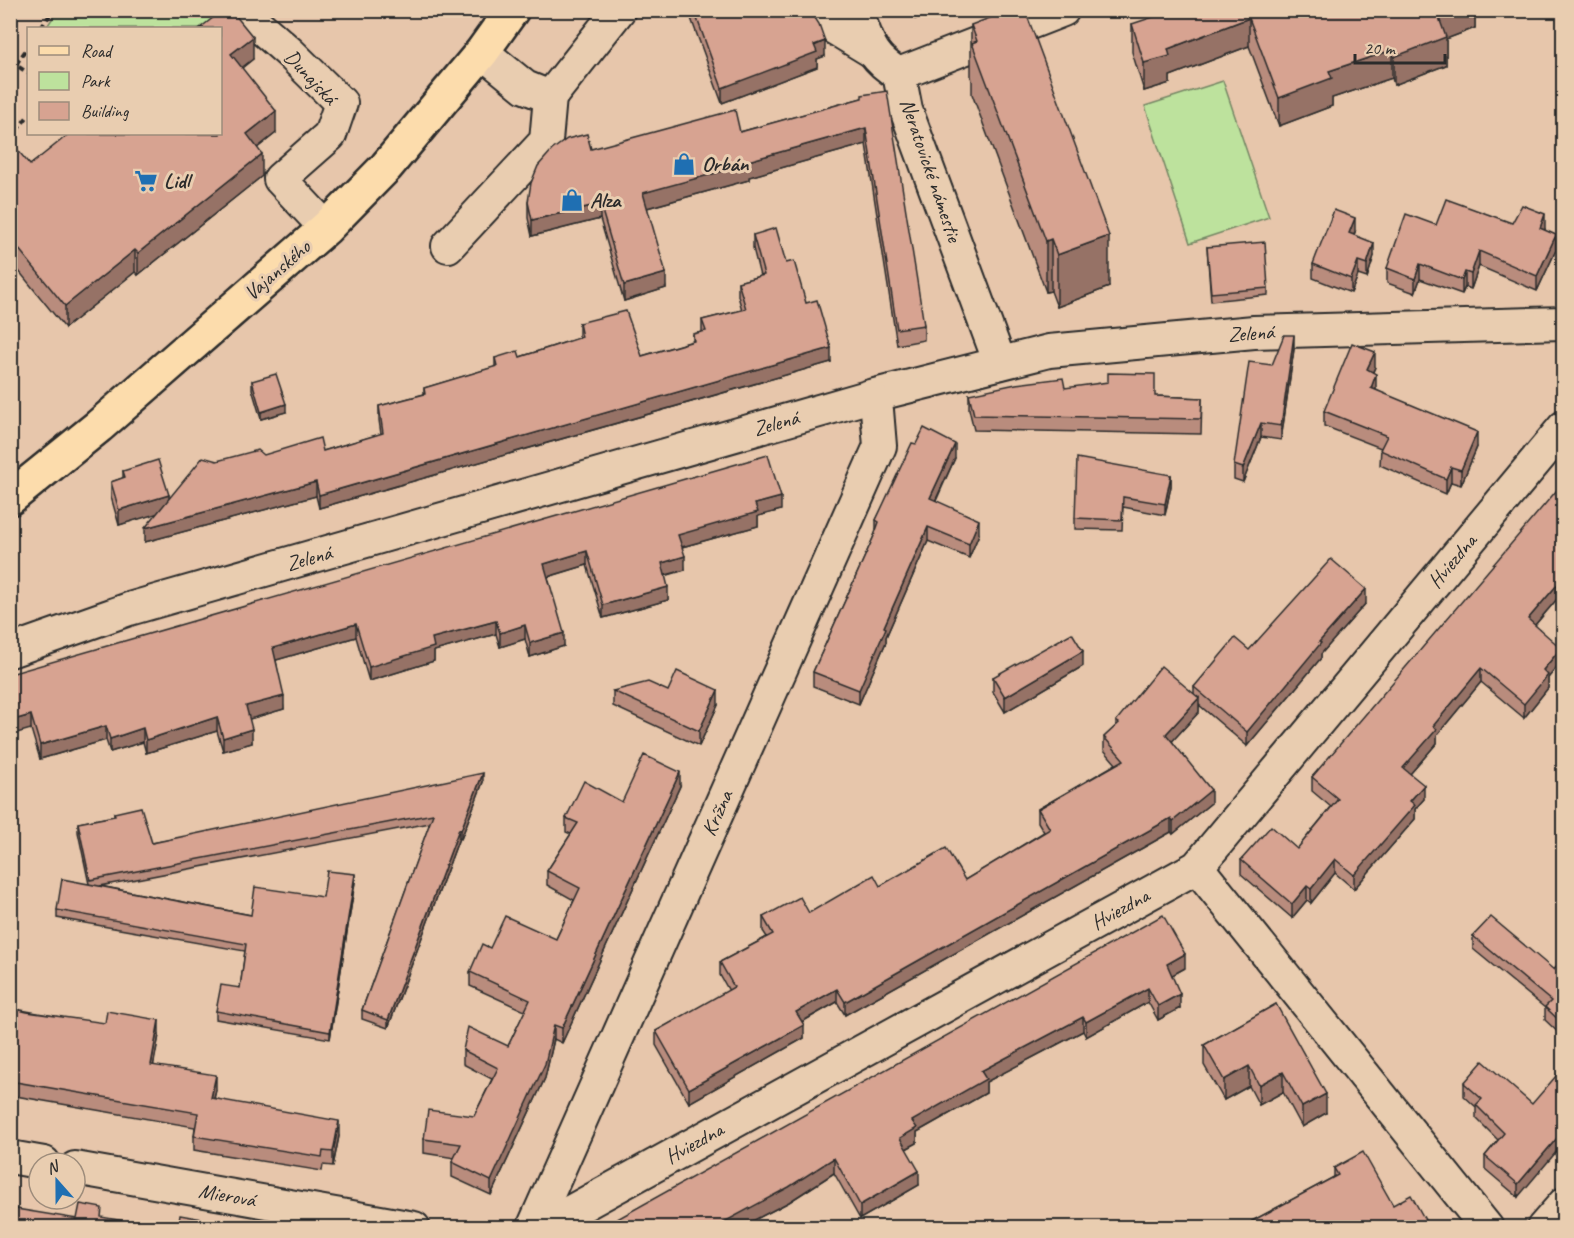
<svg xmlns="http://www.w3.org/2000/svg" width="1574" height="1238" font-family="Caveat,sans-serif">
	<rect width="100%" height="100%" fill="#e7c6ab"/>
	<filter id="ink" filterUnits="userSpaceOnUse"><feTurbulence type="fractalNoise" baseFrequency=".0167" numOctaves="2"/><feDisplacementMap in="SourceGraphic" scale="12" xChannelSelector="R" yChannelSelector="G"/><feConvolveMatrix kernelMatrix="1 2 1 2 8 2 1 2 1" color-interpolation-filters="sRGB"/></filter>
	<g filter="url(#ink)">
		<g fill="#bde29d" stroke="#748664" stroke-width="1.5">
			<path d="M 58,10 L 204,11 L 219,23 L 206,28 L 46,28 Z"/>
			<path d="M 1223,81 L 1269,217 L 1190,243 L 1145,106 Z"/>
		</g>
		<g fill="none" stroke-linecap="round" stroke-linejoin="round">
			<g stroke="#2b2b2b" stroke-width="36">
				<g id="minor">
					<path d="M 241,10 L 290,53 L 341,103 L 330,135 L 280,179 L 326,228"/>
					<path d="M 821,10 L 831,26 L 872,51"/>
					<path d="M 856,10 C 868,40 869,57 899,74"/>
					<path d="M 482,52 L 525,87 L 550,97 L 619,10"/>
					<path d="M 448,246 L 546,141 L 550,97"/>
					<path d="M 1000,363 L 906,110 L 899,74 L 1063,10"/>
					<path d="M 10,651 L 129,609 L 871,396 L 1049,351 L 1254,332 L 1564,323"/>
					<path d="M 1197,867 L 1487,1228"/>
					<path d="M 10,1157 L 44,1163"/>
					<path d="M 75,1168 L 414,1228"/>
					<path d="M 533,1228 L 880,446 L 877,410 L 871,396"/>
					<path d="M 541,1228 L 1197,867 L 1564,427"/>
					<path d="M 1543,1228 L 1564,1204"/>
				</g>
			</g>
			<g stroke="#2b2b2b" stroke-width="38">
				<path id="major" d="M 10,498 L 99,426 L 326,228 L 386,167 L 482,52 L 512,10"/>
			</g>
			<g stroke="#2b2b2b" stroke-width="4" stroke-dasharray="6 4.5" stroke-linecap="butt">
				<path d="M 41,28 L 53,10"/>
				<path d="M 10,61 L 28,73"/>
				<path d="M 10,73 L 28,47"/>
				<path d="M 10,139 L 28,116"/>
			</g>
			<use href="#minor" stroke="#e9cdb0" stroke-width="32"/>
			<use href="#major" stroke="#fcdcac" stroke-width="33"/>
		</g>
		<g fill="#b98c7d" stroke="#2b2b2b" stroke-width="1.5">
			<path d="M 688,10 L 810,10 L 825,56 L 817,59 L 817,67 L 722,103 Z"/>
			<path d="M 912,10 L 953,10 L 933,18 L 932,13 L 915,19 Z"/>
			<path d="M 1475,10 L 1475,28 L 1446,39 L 1446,65 L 1394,85 L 1392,78 L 1332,98 L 1332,106 L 1279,126 L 1249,46 L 1170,76 L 1170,83 L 1144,91 L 1132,52 L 1132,24 Z"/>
			<path d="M 971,25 L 1109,287 L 1057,307 L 1051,291 L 1046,292 L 972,94 L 972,81 L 971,76 Z"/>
			<path d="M 220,28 L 253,59 L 242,68 L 276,133 L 257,148 L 262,176 L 138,275 L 135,272 L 65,328 L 10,260 L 10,152 L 30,165 Z"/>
			<path d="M 862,98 L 924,325 L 924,340 L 897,345 L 866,144 L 749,177 L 749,180 L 647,208 L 666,288 L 624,301 L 600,219 L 532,236 L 528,218 L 528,202 L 591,149 L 740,132 Z"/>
			<path d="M 1512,223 L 1545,229 L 1545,230 L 1556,250 L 1537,291 L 1479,266 L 1471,289 L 1465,287 L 1462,294 L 1420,279 L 1415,293 L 1387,283 L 1387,268 L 1436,225 Z"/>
			<path d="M 1355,232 L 1354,235 L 1374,256 L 1367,278 L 1358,275 L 1351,293 L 1313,278 L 1313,264 Z"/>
			<path d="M 753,235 L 786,263 L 806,303 L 831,362 L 319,508 L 316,496 L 145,542 L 157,513 L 119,525 L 111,497 L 111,482 L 123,478 L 123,471 L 169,498 L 217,461 L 264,455 L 323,451 L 381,434 L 379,420 L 379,406 L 424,394 L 424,388 L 495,367 L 495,358 L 520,357 L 579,338 L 579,323 L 642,356 L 693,341 L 693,334 L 702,332 L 702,320 L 742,310 L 738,296 L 738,282 L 760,276 L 753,248 Z"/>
			<path d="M 1207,247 L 1268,288 L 1268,295 L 1211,301 Z"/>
			<path d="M 1294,349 L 1281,440 L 1261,437 L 1243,482 L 1234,479 L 1234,465 L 1272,365 Z"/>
			<path d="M 1375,367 L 1373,372 L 1376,390 L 1477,447 L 1461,485 L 1451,482 L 1446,494 L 1380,465 L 1381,448 L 1324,426 L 1324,411 Z"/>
			<path d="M 252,381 L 286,412 L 261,419 L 252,389 Z"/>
			<path d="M 1065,388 L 1155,396 L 1202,398 L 1201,434 L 974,430 L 969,409 L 969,394 Z"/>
			<path d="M 916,444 L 955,458 L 936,501 L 979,534 L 969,558 L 928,541 L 886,637 L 886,642 L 859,704 L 813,686 L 813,672 L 874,536 L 876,532 L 876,520 Z"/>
			<path d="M 1171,475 L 1171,486 L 1165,515 L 1123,507 L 1122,530 L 1075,529 L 1075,518 Z"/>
			<path d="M 781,510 L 758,516 L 758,526 L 682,547 L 685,570 L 665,576 L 668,600 L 603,618 L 587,565 L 548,577 L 564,646 L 530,657 L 525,639 L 500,647 L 496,634 L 434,651 L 434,661 L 369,681 L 356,637 L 276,660 L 284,709 L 249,719 L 252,743 L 223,751 L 217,731 L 146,753 L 143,742 L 110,752 L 106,740 L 40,759 L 31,729 L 10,674 Z"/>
			<path d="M 1563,592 L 1535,625 L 1561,662 L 1548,678 L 1548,688 L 1524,718 L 1481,682 L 1437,735 L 1437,743 L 1410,774 L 1424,799 L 1415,809 L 1415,819 L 1354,889 L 1335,873 L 1311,903 L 1307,900 L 1292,918 L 1241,874 L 1241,860 L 1297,849 L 1331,807 L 1312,791 L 1312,777 Z"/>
			<path d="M 1366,603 L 1321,654 L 1321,658 L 1247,746 L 1199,705 L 1199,712 L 1172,741 L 1211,803 L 1173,834 L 1171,832 L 845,1015 L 837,1002 L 802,1022 L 804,1038 L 689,1103 L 656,1045 L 656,1031 L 729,991 L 720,975 L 720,962 L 767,937 L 763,931 L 763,917 L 809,913 L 880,886 L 965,880 L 1044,832 L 1038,822 L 1038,809 L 1116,764 L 1104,750 L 1104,737 L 1116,726 L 1116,721 L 1194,694 L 1194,687 L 1249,650 Z"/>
			<path d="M 1083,666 L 1005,712 L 993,692 L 993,677 Z"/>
			<path d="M 613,691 L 668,691 L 718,705 L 699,746 L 613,706 Z"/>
			<path d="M 483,782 L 461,839 L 459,838 L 388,1028 L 362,1019 L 362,1010 L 430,823 L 100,886 L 251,915 L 323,897 L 355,882 L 330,1039 L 216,1019 L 216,1011 L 240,988 L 245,951 L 57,918 L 57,910 L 89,884 L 78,832 L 78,823 L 114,816 L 114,813 L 152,843 Z"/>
			<path d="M 680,786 L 562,1043 L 554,1039 L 545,1078 L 491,1195 L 452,1177 L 452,1162 L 455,1158 L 424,1153 L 424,1139 L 474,1116 L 492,1079 L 463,1064 L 463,1050 L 508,1046 L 525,1011 L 470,986 L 470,972 L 490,948 L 556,939 L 574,900 L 547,885 L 547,871 L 571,834 L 566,832 L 566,818 L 622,802 Z"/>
			<path d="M 1473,936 L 1554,970 L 1563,959 L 1563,1037 L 1545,1020 L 1545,1008 L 1473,949 Z"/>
			<path d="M 1185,968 L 1172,975 L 1180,1008 L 1158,1020 L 1148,1002 L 1086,1037 L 1083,1031 L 986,1082 L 986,1093 L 917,1132 L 917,1143 L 906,1149 L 919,1185 L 860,1219 L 834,1173 L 789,1202 L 741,1227 L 603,1227 Z"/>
			<path d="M 1276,1004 L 1326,1113 L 1302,1127 L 1283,1092 L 1259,1105 L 1249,1086 L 1224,1100 L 1204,1065 L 1204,1045 Z"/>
			<path d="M 10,1008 L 159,1035 L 153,1065 L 216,1090 L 214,1098 L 339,1136 L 333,1166 L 323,1165 L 322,1171 L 194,1150 L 194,1136 L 195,1127 L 10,1095 Z"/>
			<path d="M 1464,1083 L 1532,1104 L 1518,1197 L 1485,1169 L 1485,1156 L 1498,1140 L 1476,1118 L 1476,1107 L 1464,1096 Z"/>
			<path d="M 1334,1168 L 1393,1205 L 1429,1227 L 1252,1227 L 1252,1221 L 1334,1177 Z"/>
		</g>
		<g fill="#967266" stroke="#2b2b2b" stroke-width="1.5">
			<path d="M 915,10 L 932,10 L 932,13 L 915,19 Z"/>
			<path d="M 933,10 L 953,10 L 933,18 Z"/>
			<path d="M 1448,10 L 1475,10 L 1475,28 L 1446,39 L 1446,65 L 1394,85 L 1394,57 L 1438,15 Z"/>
			<path d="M 1249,18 L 1249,46 L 1170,76 L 1170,83 L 1144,91 L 1144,63 L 1168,49 Z"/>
			<path d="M 253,37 L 253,59 L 231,76 L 231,54 Z"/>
			<path d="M 825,41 L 825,56 L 817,59 L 817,67 L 722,103 L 722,88 Z"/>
			<path d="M 1392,50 L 1392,78 L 1332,98 L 1332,106 L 1279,126 L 1279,98 L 1329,71 Z"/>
			<path d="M 276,111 L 276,133 L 247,156 L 247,134 Z"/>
			<path d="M 866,128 L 866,144 L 749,177 L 749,180 L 643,209 L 643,193 L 748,161 Z"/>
			<path d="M 262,154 L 262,176 L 138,275 L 138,253 Z"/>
			<path d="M 600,204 L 600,219 L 532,236 L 532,220 Z"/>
			<path d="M 1545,214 L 1545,229 L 1540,243 L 1540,228 Z"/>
			<path d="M 1355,218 L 1355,232 L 1349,247 L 1349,233 Z"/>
			<path d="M 1556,235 L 1556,250 L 1537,291 L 1537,276 Z"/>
			<path d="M 1109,236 L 1109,287 L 1057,307 L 1057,255 Z"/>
			<path d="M 1051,239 L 1051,291 L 1046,292 L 1046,241 Z"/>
			<path d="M 1374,243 L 1374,256 L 1367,278 L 1367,264 Z"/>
			<path d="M 135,250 L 135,272 L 65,328 L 65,306 Z"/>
			<path d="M 1479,251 L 1479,266 L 1471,289 L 1471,274 Z"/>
			<path d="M 1358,261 L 1358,275 L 1351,293 L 1351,279 Z"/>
			<path d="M 1420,264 L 1420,279 L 1415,293 L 1415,279 Z"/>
			<path d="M 1465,272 L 1465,287 L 1462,294 L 1462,280 Z"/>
			<path d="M 666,273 L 666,288 L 624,301 L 624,285 Z"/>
			<path d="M 1294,335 L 1294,349 L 1281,440 L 1281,426 Z"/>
			<path d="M 831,348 L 831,362 L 319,508 L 319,495 Z"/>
			<path d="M 1375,352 L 1375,367 L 1367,384 L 1367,369 Z"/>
			<path d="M 1376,374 L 1376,389 L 1371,403 L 1371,388 Z"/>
			<path d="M 286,404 L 286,412 L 261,419 L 261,412 Z"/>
			<path d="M 1261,423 L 1261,437 L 1243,482 L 1243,468 Z"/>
			<path d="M 1477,432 L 1477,447 L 1461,485 L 1461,470 Z"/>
			<path d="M 955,444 L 955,458 L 930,512 L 930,498 Z"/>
			<path d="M 1451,467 L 1451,482 L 1446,494 L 1446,479 Z"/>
			<path d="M 1171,475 L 1171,486 L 1165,515 L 1165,504 Z"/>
			<path d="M 316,482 L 316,496 L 145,542 L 145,528 Z"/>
			<path d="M 169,495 L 169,510 L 119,525 L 119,510 Z"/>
			<path d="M 781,497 L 781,510 L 758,516 L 758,526 L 678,548 L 678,535 L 755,504 Z"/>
			<path d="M 979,520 L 979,534 L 969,558 L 969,544 Z"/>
			<path d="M 928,527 L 928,541 L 886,637 L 886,642 L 859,704 L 859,690 L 884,627 Z"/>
			<path d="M 587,551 L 587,565 L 544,578 L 544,564 Z"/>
			<path d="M 685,556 L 685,570 L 662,576 L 662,563 Z"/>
			<path d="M 1563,578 L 1563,592 L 1528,633 L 1528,619 Z"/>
			<path d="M 668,587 L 668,600 L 603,618 L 603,605 Z"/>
			<path d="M 1366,589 L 1366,603 L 1321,654 L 1321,658 L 1247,746 L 1247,732 L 1319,642 Z"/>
			<path d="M 496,621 L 496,634 L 434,651 L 434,661 L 369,681 L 369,667 L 432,638 Z"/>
			<path d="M 356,624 L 356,637 L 273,661 L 273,648 Z"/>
			<path d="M 525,625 L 525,639 L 500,647 L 500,633 Z"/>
			<path d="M 564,633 L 564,646 L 530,657 L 530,643 Z"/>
			<path d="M 1561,648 L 1561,662 L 1548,678 L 1548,688 L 1524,718 L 1524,704 L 1543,670 Z"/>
			<path d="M 1083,651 L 1083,666 L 1005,712 L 1005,697 Z"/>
			<path d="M 1481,668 L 1481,682 L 1437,735 L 1437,743 L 1403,782 L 1403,768 L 1433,726 Z"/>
			<path d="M 718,690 L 718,705 L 699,746 L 699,731 Z"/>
			<path d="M 284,696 L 284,709 L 246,720 L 246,706 Z"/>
			<path d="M 1199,698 L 1199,712 L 1166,748 L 1166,734 Z"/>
			<path d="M 31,715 L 31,729 L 10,735 L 10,721 Z"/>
			<path d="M 217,717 L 217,731 L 146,753 L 146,740 Z"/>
			<path d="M 106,726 L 106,740 L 40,759 L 40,745 Z"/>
			<path d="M 143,728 L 143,742 L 110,752 L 110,739 Z"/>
			<path d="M 252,729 L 252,743 L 223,751 L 223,738 Z"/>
			<path d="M 680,772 L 680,786 L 562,1043 L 562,1028 Z"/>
			<path d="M 483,773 L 483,782 L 461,839 L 461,830 Z"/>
			<path d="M 1424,785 L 1424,799 L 1415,809 L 1415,819 L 1354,889 L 1354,875 L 1410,801 Z"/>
			<path d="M 1211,790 L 1211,803 L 1173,834 L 1173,821 Z"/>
			<path d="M 1171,818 L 1171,832 L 845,1015 L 845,1002 Z"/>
			<path d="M 459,829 L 459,838 L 388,1028 L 388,1020 Z"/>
			<path d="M 1335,859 L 1335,873 L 1311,903 L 1311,889 Z"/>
			<path d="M 355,874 L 355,882 L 330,1039 L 330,1032 Z"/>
			<path d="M 1307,886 L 1307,900 L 1292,918 L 1292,904 Z"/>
			<path d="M 1185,954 L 1185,968 L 1167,978 L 1167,964 Z"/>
			<path d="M 1148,988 L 1148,1002 L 1086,1037 L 1086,1022 Z"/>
			<path d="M 837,989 L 837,1002 L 796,1025 L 796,1012 Z"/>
			<path d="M 1180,994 L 1180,1008 L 1158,1020 L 1158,1006 Z"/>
			<path d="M 1083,1017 L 1083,1031 L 986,1082 L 986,1093 L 917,1132 L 917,1143 L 900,1152 L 900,1138 L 912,1121 L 981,1071 Z"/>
			<path d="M 159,1020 L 159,1035 L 151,1079 L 151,1065 Z"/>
			<path d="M 554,1025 L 554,1039 L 545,1078 L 491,1195 L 491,1181 Z"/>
			<path d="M 804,1025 L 804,1038 L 689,1103 L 689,1089 Z"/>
			<path d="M 1249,1066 L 1249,1086 L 1224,1100 L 1224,1080 Z"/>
			<path d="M 1283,1072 L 1283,1092 L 1259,1105 L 1259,1085 Z"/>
			<path d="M 216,1075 L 216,1090 L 211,1112 L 211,1098 Z"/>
			<path d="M 1326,1094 L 1326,1113 L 1302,1127 L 1302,1107 Z"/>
			<path d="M 339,1121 L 339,1136 L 333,1166 L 333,1152 Z"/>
			<path d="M 1563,1131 L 1563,1144 L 1518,1197 L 1518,1184 Z"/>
			<path d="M 834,1158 L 834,1173 L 789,1202 L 741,1227 L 715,1227 Z"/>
			<path d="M 919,1171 L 919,1185 L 860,1219 L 860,1205 Z"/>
		</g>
		<g fill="#d7a391" stroke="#2b2b2b" stroke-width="1.5">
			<path d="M 223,10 L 231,10 L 253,37 L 231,54 L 276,111 L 247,134 L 262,154 L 138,253 L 135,250 L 65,306 L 10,238 L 10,152 L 16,148 L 30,165 L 69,134 L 220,134 L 220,28 L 200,28 Z"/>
			<path d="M 694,10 L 810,10 L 819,24 L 825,41 L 814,45 L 817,52 L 722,88 Z"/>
			<path d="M 1011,10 L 1025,10 L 1109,236 L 1057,255 L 1051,239 L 1046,241 L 972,43 L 977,41 L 971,25 Z"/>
			<path d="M 1174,10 L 1448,10 L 1438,15 L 1446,37 L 1394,57 L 1392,50 L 1329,71 L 1332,78 L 1279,98 L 1249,18 L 1168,49 L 1170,56 L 1144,63 L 1132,24 Z"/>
			<path d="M 887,91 L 924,325 L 897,329 L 866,128 L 748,161 L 749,164 L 643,193 L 666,273 L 624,285 L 600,204 L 532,220 L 528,202 L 531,183 L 538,166 L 552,150 L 567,139 L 587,134 L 591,149 L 735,110 L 740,132 L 862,98 L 862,95 Z"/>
			<path d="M 1446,199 L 1512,223 L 1522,205 L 1545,214 L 1540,228 L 1556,235 L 1537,276 L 1479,251 L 1471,274 L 1465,272 L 1462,280 L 1420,264 L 1415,279 L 1387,268 L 1406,214 L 1436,225 Z"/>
			<path d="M 1334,210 L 1355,218 L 1349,233 L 1374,243 L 1367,264 L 1358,261 L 1351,279 L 1313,264 Z"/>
			<path d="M 776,228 L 786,263 L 794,261 L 806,303 L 817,300 L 831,348 L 319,495 L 316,482 L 145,528 L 203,457 L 217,461 L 258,450 L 264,455 L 320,438 L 323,451 L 383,433 L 379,406 L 425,394 L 424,388 L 497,366 L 495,358 L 518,351 L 520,357 L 582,337 L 579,323 L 626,311 L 642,356 L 694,341 L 693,334 L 706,331 L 702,320 L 746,309 L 738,282 L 764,275 L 753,235 Z"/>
			<path d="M 1265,242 L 1268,288 L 1211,293 L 1207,247 Z"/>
			<path d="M 1284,335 L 1294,335 L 1281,426 L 1261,423 L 1243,468 L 1234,465 L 1249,362 L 1272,365 Z"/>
			<path d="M 1352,343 L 1375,352 L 1367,369 L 1376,374 L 1371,388 L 1477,432 L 1461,470 L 1451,467 L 1446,479 L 1380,450 L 1387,436 L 1324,411 Z"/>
			<path d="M 1108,373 L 1155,374 L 1155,396 L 1202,398 L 1201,419 L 974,415 L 969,394 L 1016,384 L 1063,378 L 1065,388 L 1108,382 Z"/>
			<path d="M 276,374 L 286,404 L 261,412 L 252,381 Z"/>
			<path d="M 924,428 L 955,444 L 930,498 L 979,520 L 969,544 L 928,527 L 884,627 L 886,628 L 859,690 L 813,672 L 874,536 L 879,522 L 876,520 L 912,443 L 916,444 Z"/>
			<path d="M 768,455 L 781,497 L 755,504 L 758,512 L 678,535 L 685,556 L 662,563 L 668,587 L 603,605 L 587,551 L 544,564 L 564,633 L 530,643 L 525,625 L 500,633 L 496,621 L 432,638 L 434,647 L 369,667 L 356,624 L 273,648 L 284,696 L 246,706 L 252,729 L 223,738 L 217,717 L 146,740 L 143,728 L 110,739 L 106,726 L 40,745 L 31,715 L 10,721 L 10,674 Z"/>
			<path d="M 1077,458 L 1171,475 L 1165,504 L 1123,497 L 1122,520 L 1075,518 Z"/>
			<path d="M 158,460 L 169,495 L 119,510 L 111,482 L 125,477 L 123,471 Z"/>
			<path d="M 1563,483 L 1563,552 L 1561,554 L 1563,556 L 1563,578 L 1528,619 L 1561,648 L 1543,670 L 1548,675 L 1524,704 L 1481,668 L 1433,726 L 1437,729 L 1403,768 L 1424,785 L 1410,801 L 1415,805 L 1354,875 L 1335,859 L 1311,889 L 1307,886 L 1292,904 L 1241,860 L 1271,826 L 1297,849 L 1338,799 L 1312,777 Z"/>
			<path d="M 1331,559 L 1366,589 L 1319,642 L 1321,643 L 1247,732 L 1194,687 L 1235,638 L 1249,650 Z"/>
			<path d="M 1072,633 L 1083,651 L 1005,697 L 993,677 Z"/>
			<path d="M 1161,666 L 1199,698 L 1166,734 L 1211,790 L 1173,821 L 1171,818 L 845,1002 L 837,989 L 796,1012 L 804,1025 L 689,1089 L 656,1031 L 734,987 L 720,962 L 773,934 L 763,917 L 800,897 L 809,913 L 874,875 L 880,886 L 946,848 L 965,880 L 1050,829 L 1038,809 L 1124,760 L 1104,737 L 1119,723 L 1116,721 Z"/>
			<path d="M 677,671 L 718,690 L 699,731 L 613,691 L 648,682 L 668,691 Z"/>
			<path d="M 644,755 L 680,772 L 562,1028 L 554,1025 L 545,1064 L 491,1181 L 452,1162 L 461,1144 L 424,1139 L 428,1110 L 474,1116 L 498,1068 L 463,1050 L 468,1027 L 508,1046 L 530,1000 L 470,972 L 482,944 L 490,948 L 505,916 L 556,939 L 580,888 L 547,871 L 578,823 L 566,818 L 584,781 L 622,802 Z"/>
			<path d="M 483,773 L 461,830 L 459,829 L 388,1020 L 362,1010 L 433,814 L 90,880 L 78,823 L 115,816 L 114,813 L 141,807 L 152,843 Z"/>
			<path d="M 327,871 L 355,874 L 330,1032 L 216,1011 L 221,985 L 240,988 L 246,944 L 57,910 L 62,879 L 251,915 L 255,887 L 323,897 Z"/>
			<path d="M 1163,915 L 1185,954 L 1167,964 L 1180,994 L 1158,1006 L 1148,988 L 1086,1022 L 1083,1017 L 981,1071 L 986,1079 L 912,1121 L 917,1128 L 900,1138 L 919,1171 L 860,1205 L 834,1158 L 789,1187 L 715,1227 L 710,1227 L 709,1225 L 705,1227 L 603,1227 Z"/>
			<path d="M 1491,917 L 1554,970 L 1563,959 L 1563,1024 L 1545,1007 L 1551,1001 L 1473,936 Z"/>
			<path d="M 1276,1004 L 1326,1094 L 1302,1107 L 1283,1072 L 1259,1085 L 1249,1066 L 1224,1080 L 1204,1045 Z"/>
			<path d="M 10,1008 L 27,1012 L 105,1023 L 107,1011 L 159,1020 L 151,1065 L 216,1075 L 211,1098 L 339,1121 L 333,1152 L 323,1151 L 322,1157 L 194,1136 L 198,1113 L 10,1081 Z"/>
			<path d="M 1483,1061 L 1532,1104 L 1563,1068 L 1563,1131 L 1518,1184 L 1485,1156 L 1504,1133 L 1476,1105 L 1482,1099 L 1464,1083 Z"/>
			<path d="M 1363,1152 L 1393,1205 L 1411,1195 L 1429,1227 L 1256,1227 L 1252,1221 L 1338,1175 L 1334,1168 Z"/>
			<path d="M 80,1204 L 102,1208 L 101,1217 L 158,1227 L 10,1227 L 10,1208 L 77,1219 Z"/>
			<path d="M 180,1215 L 220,1222 L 219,1227 L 178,1227 Z"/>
		</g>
	</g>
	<defs>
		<g id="shop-bare" transform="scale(1.8)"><path d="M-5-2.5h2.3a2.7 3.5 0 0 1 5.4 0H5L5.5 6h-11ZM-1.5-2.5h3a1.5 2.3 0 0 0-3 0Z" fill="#1f6fb2" stroke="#e9cdb0" stroke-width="2.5" paint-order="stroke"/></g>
		<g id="supermarket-bare" transform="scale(1.8)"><path d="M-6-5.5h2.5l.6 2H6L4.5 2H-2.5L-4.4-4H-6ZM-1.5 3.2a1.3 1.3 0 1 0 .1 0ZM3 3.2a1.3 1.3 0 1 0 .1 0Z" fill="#1f6fb2" stroke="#e9cdb0" stroke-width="2.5" paint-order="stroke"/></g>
	</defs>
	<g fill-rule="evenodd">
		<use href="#shop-bare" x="684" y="164"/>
		<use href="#supermarket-bare" x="146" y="181"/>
		<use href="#shop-bare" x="572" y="200"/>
	</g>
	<g text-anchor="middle" stroke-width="6" stroke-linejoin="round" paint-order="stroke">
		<g font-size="21" fill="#2b2b2b" stroke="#e9cdb0">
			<text transform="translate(311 77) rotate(47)" y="7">Dunajská</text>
			<text transform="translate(931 170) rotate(71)" y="7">Neratovické námestie</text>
			<text transform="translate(277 270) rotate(-41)" y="7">Vajanského</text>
			<text transform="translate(1251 333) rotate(-4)" y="7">Zelená</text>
			<text transform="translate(776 423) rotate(-16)" y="7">Zelená</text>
			<text transform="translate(309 558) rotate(-16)" y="7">Zelená</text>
			<text transform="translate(1452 561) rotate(-50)" y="7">Hviezdna</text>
			<text transform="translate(717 813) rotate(-66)" y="7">Krížna</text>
			<text transform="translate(1120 909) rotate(-29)" y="7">Hviezdna</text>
			<text transform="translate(694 1143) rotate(-29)" y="7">Hviezdna</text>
			<text transform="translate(227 1195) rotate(10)" y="7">Mierová</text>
		</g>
		<g font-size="21" font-weight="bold" fill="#2b2b2b" stroke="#e9cdb0" text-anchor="start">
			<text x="702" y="171">Orbán</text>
			<text x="164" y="188">Lidl</text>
			<text x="590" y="207">Alza</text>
		</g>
	</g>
	<rect width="1574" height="1238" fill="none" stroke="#e9cdb0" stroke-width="36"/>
	<rect x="18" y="18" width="1538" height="1202" fill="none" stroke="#2b2b2b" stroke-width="2" filter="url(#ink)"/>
	<rect x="27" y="27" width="195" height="108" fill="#e9cdb0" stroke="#9d8c7b" stroke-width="1.5"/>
	<rect x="39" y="46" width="30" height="9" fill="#fcdcac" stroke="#9d8c7b" stroke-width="1.5"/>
	<text x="81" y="57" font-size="18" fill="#2b2b2b">Road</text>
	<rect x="39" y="72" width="30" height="18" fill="#bde29d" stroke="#9d8c7b" stroke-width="1.5"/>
	<text x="81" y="87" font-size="18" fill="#2b2b2b">Park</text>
	<rect x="39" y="102" width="30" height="18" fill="#d7a391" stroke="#9d8c7b" stroke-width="1.5"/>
	<text x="81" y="117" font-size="18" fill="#2b2b2b">Building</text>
	<g transform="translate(57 1181) rotate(339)"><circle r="28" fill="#e9cdb0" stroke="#9d8c7b" stroke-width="1.5"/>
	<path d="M0-4.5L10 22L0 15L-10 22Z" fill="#1f6fb2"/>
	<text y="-9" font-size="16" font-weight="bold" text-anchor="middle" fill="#2b2b2b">N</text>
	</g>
	<path d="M1355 54v9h90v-9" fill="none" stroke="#2b2b2b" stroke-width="3"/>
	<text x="1364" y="54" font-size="18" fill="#2b2b2b" stroke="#e9cdb0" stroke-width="4.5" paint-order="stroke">20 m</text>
</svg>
